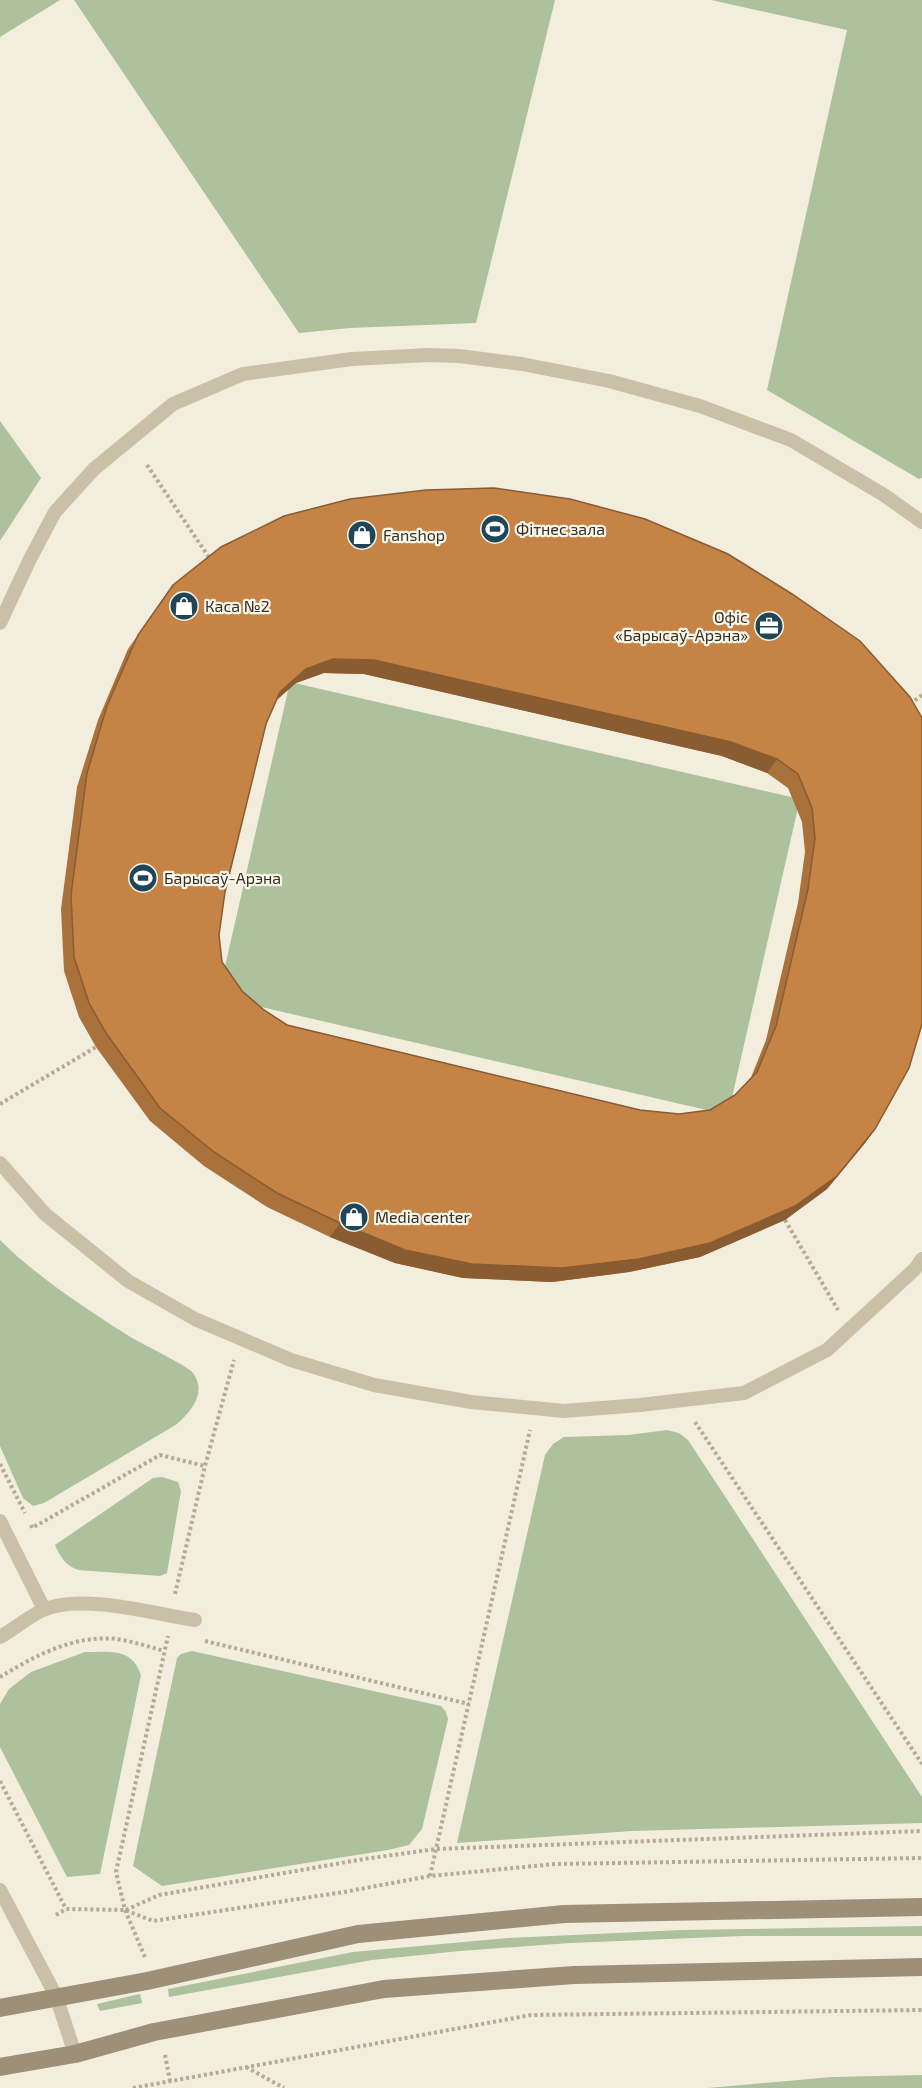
<svg xmlns="http://www.w3.org/2000/svg" width="922" height="2088" font-family="'Exo 2',sans-serif">
	<rect width="100%" height="100%" fill="#f2eddc"/>
	<g fill="#acc19c">
		<path d="M 0,0 L 60,0 L 0,37 Z"/>
		<path d="M 74,0 L 555,0 L 476,323 L 350,328 L 299,333 Z"/>
		<path d="M 711,0 L 922,0 L 922,478 L 919,479 L 767,390 L 847,30 Z"/>
		<path d="M 0,421 L 41,478 L 0,541 Z"/>
		<path d="M 290,682 L 800,799 L 728,1115 L 218,997 Z"/>
		<path d="M 0,1240 C 37,1277 85,1308 129,1336 C 141,1344 187,1365 193,1373 C 207,1392 192,1411 177,1424 L 44,1503 L 33,1506 L 23,1498 L 0,1446 Z"/>
		<path d="M 667,1430 L 679,1433 L 688,1440 L 922,1797 L 922,1823 L 632,1831 L 457,1843 L 545,1455 L 553,1444 L 564,1437 L 628,1435 Z"/>
		<path d="M 162,1477 L 178,1482 L 181,1491 L 167,1573 L 160,1576 L 78,1570 C 65,1565 61,1558 55,1545 L 153,1478 Z"/>
		<path d="M 192,1651 L 441,1706 L 446,1712 L 448,1719 L 422,1829 L 409,1845 L 388,1850 L 162,1886 L 133,1866 L 177,1658 L 181,1654 Z"/>
		<path d="M 85,1652 C 109,1652 132,1647 141,1675 L 100,1874 L 67,1877 L 0,1747 L 0,1704 L 9,1689 L 31,1672 Z"/>
		<path d="M 922,1926 L 922,1936 L 742,1936 L 570,1943 L 460,1951 L 372,1960 L 169,1997 L 168,1989 L 353,1952 L 508,1938 L 682,1930 Z"/>
		<path d="M 140,1994 L 142,2003 L 100,2011 L 97,2004 Z"/>
		<path d="M 922,2075 L 922,2088 L 708,2088 L 832,2077 Z"/>
	</g>
	<g fill="none" stroke-linecap="round" stroke-linejoin="round">
		<g stroke="#b6aa92" stroke-width="4" stroke-dasharray="3 3" stroke-linecap="butt">
			<path d="M 147,465 L 210,559"/>
			<path d="M 910,704 L 922,695"/>
			<path d="M 0,1104 L 96,1047"/>
			<path d="M 785,1220 L 838,1310"/>
			<path d="M 695,1422 L 922,1764"/>
			<path d="M 0,1464 L 25,1513"/>
			<path d="M 31,1525 L 32,1528 L 160,1455 L 205,1466"/>
			<path d="M 175,1594 L 205,1466 L 234,1360"/>
			<path d="M 205,1641 L 469,1704"/>
			<path d="M 0,1677 C 36,1655 79,1632 123,1640 C 137,1643 151,1647 164,1651"/>
			<path d="M 0,1781 L 66,1909"/>
			<path d="M 430,1876 L 530,1430"/>
			<path d="M 126,1910 L 159,1895 L 364,1859 L 436,1849 L 922,1831"/>
			<path d="M 56,1915 L 66,1909 L 125,1910 L 153,1921 L 344,1892 L 430,1876 L 555,1864 L 922,1858"/>
			<path d="M 145,1957 L 125,1910 L 116,1872 L 168,1636"/>
			<path d="M 165,2055 L 170,2081"/>
			<path d="M 246,2067 L 284,2088"/>
			<path d="M 133,2088 L 531,2015 L 922,2010"/>
		</g>
		<g stroke="#cac0a8" stroke-width="14">
			<path d="M 0,623 L 30,559 L 55,512 L 94,469 L 173,404 L 243,374 L 352,359 L 429,355 L 459,356 L 522,364 L 609,381 L 700,406 L 791,440 L 884,495 L 922,522"/>
			<path d="M 0,1163 L 45,1214 L 128,1281 L 195,1319 L 291,1360 L 374,1385 L 471,1402 L 564,1411 L 640,1405 L 744,1393 L 827,1350 L 915,1269 L 922,1259"/>
			<path d="M 0,1521 L 44,1609"/>
			<path d="M 0,1637 C 14,1629 28,1617 43,1610 C 82,1593 154,1614 195,1620"/>
			<path d="M 0,1890 L 56,1996 L 75,2054"/>
		</g>
		<g stroke="#9e8f79" stroke-width="18">
			<path d="M 0,2008 L 147,1981 L 358,1934 L 564,1914 L 922,1907"/>
			<path d="M 0,2067 L 75,2054 L 154,2032 L 384,1989 L 574,1975 L 922,1967"/>
		</g>
	</g>
	<path fill="#a9723c" fill-rule="evenodd" d="M 792,594 L 875,1129 L 865,1143 L 827,1189 L 785,1220 L 700,1257 L 629,1272 L 552,1282 L 463,1278 L 395,1263 L 330,1237 L 267,1207 L 204,1166 L 150,1121 L 96,1047 L 79,1017 L 64,971 L 61,909 L 77,787 L 98,720 L 128,649 L 138,635 ZM 324,673 L 364,674 L 722,756 L 767,773 L 788,788 L 802,822 L 805,852 L 798,903 L 766,1040 L 750,1080 L 735,1095 L 710,1110 L 679,1114 L 640,1110 L 287,1025 L 264,1010 L 242,991 L 222,962 L 219,935 L 225,892 L 266,724 L 276,700 L 296,683 Z"/>
	<g fill="#8a5c31">
		<path d="M 333,659 L 374,660 L 731,742 L 777,759 L 767,773 L 722,756 L 364,674 L 324,673 L 296,683 L 270,706 L 280,692 L 306,669 Z"/>
		<path d="M 875,1129 L 865,1143 L 827,1189 L 785,1220 L 700,1257 L 629,1272 L 552,1282 L 463,1278 L 395,1263 L 330,1237 L 340,1223 Z"/>
	</g>
	<path fill="#c58446" stroke="#8a5c31" stroke-width="1.5" fill-rule="evenodd" d="M 494,488 L 570,499 L 645,519 L 728,554 L 792,594 L 860,641 L 910,697 L 922,718 L 922,1024 L 909,1068 L 875,1129 L 837,1176 L 795,1206 L 710,1243 L 639,1259 L 562,1268 L 472,1264 L 405,1250 L 340,1223 L 277,1193 L 214,1152 L 160,1108 L 106,1033 L 89,1003 L 74,957 L 71,895 L 87,773 L 107,706 L 138,635 L 173,585 L 221,547 L 284,516 L 350,499 L 426,490 ZM 333,659 L 374,660 L 731,742 L 777,759 L 798,774 L 812,808 L 815,838 L 808,889 L 776,1026 L 757,1072 L 735,1095 L 710,1110 L 679,1114 L 640,1110 L 287,1025 L 264,1010 L 242,991 L 222,962 L 219,935 L 225,892 L 266,724 L 280,692 L 306,669 Z"/>
	<defs>
		<g id="stadium-disc" transform="scale(1.5)"><circle r="9.5" fill="#1e4658" stroke="#faf6e8"/><path d="M0-5a6.5 5 0 1 0 0 10a6.5 5 0 1 0 0-10ZM-3.5-1.8h7v3.6h-7Z" fill="#fff"/></g>
		<g id="shop-disc" transform="scale(1.5)"><circle r="9.5" fill="#1e4658" stroke="#faf6e8"/><path d="M-5-2.5h2.3a2.7 3.5 0 0 1 5.4 0H5L5.5 6h-11ZM-1.5-2.5h3a1.5 2.3 0 0 0-3 0Z" fill="#fff"/></g>
		<g id="office-disc" transform="scale(1.5)"><circle r="9.5" fill="#1e4658" stroke="#faf6e8"/><path d="M-6-3h4V-5.5h4V-3h4V5H-6ZM-1-4.5V-3h2v-1.5ZM-6 0V1H6V0Z" fill="#fff"/></g>
	</defs>
	<g fill-rule="evenodd">
		<use href="#stadium-disc" x="495" y="529"/>
		<use href="#shop-disc" x="362" y="535"/>
		<use href="#shop-disc" x="184" y="606"/>
		<use href="#office-disc" x="769" y="626"/>
		<use href="#stadium-disc" x="143" y="878"/>
		<use href="#shop-disc" x="354" y="1217"/>
	</g>
	<g text-anchor="middle" stroke-width="4.5" stroke-linejoin="round" paint-order="stroke">
		<g font-size="16" fill="#373028" stroke="#faf6e8" text-anchor="start">
			<text x="516" y="535">Фітнес зала</text>
			<text x="383" y="541">Fanshop</text>
			<text x="205" y="612">Каса №2</text>
			<text x="748" y="623" text-anchor="end">Офіс<tspan x="748" dy="18">«Барысаў-Арэна»</tspan></text>
			<text x="164" y="884">Барысаў-Арэна</text>
			<text x="375" y="1223">Media center</text>
		</g>
	</g>
</svg>
